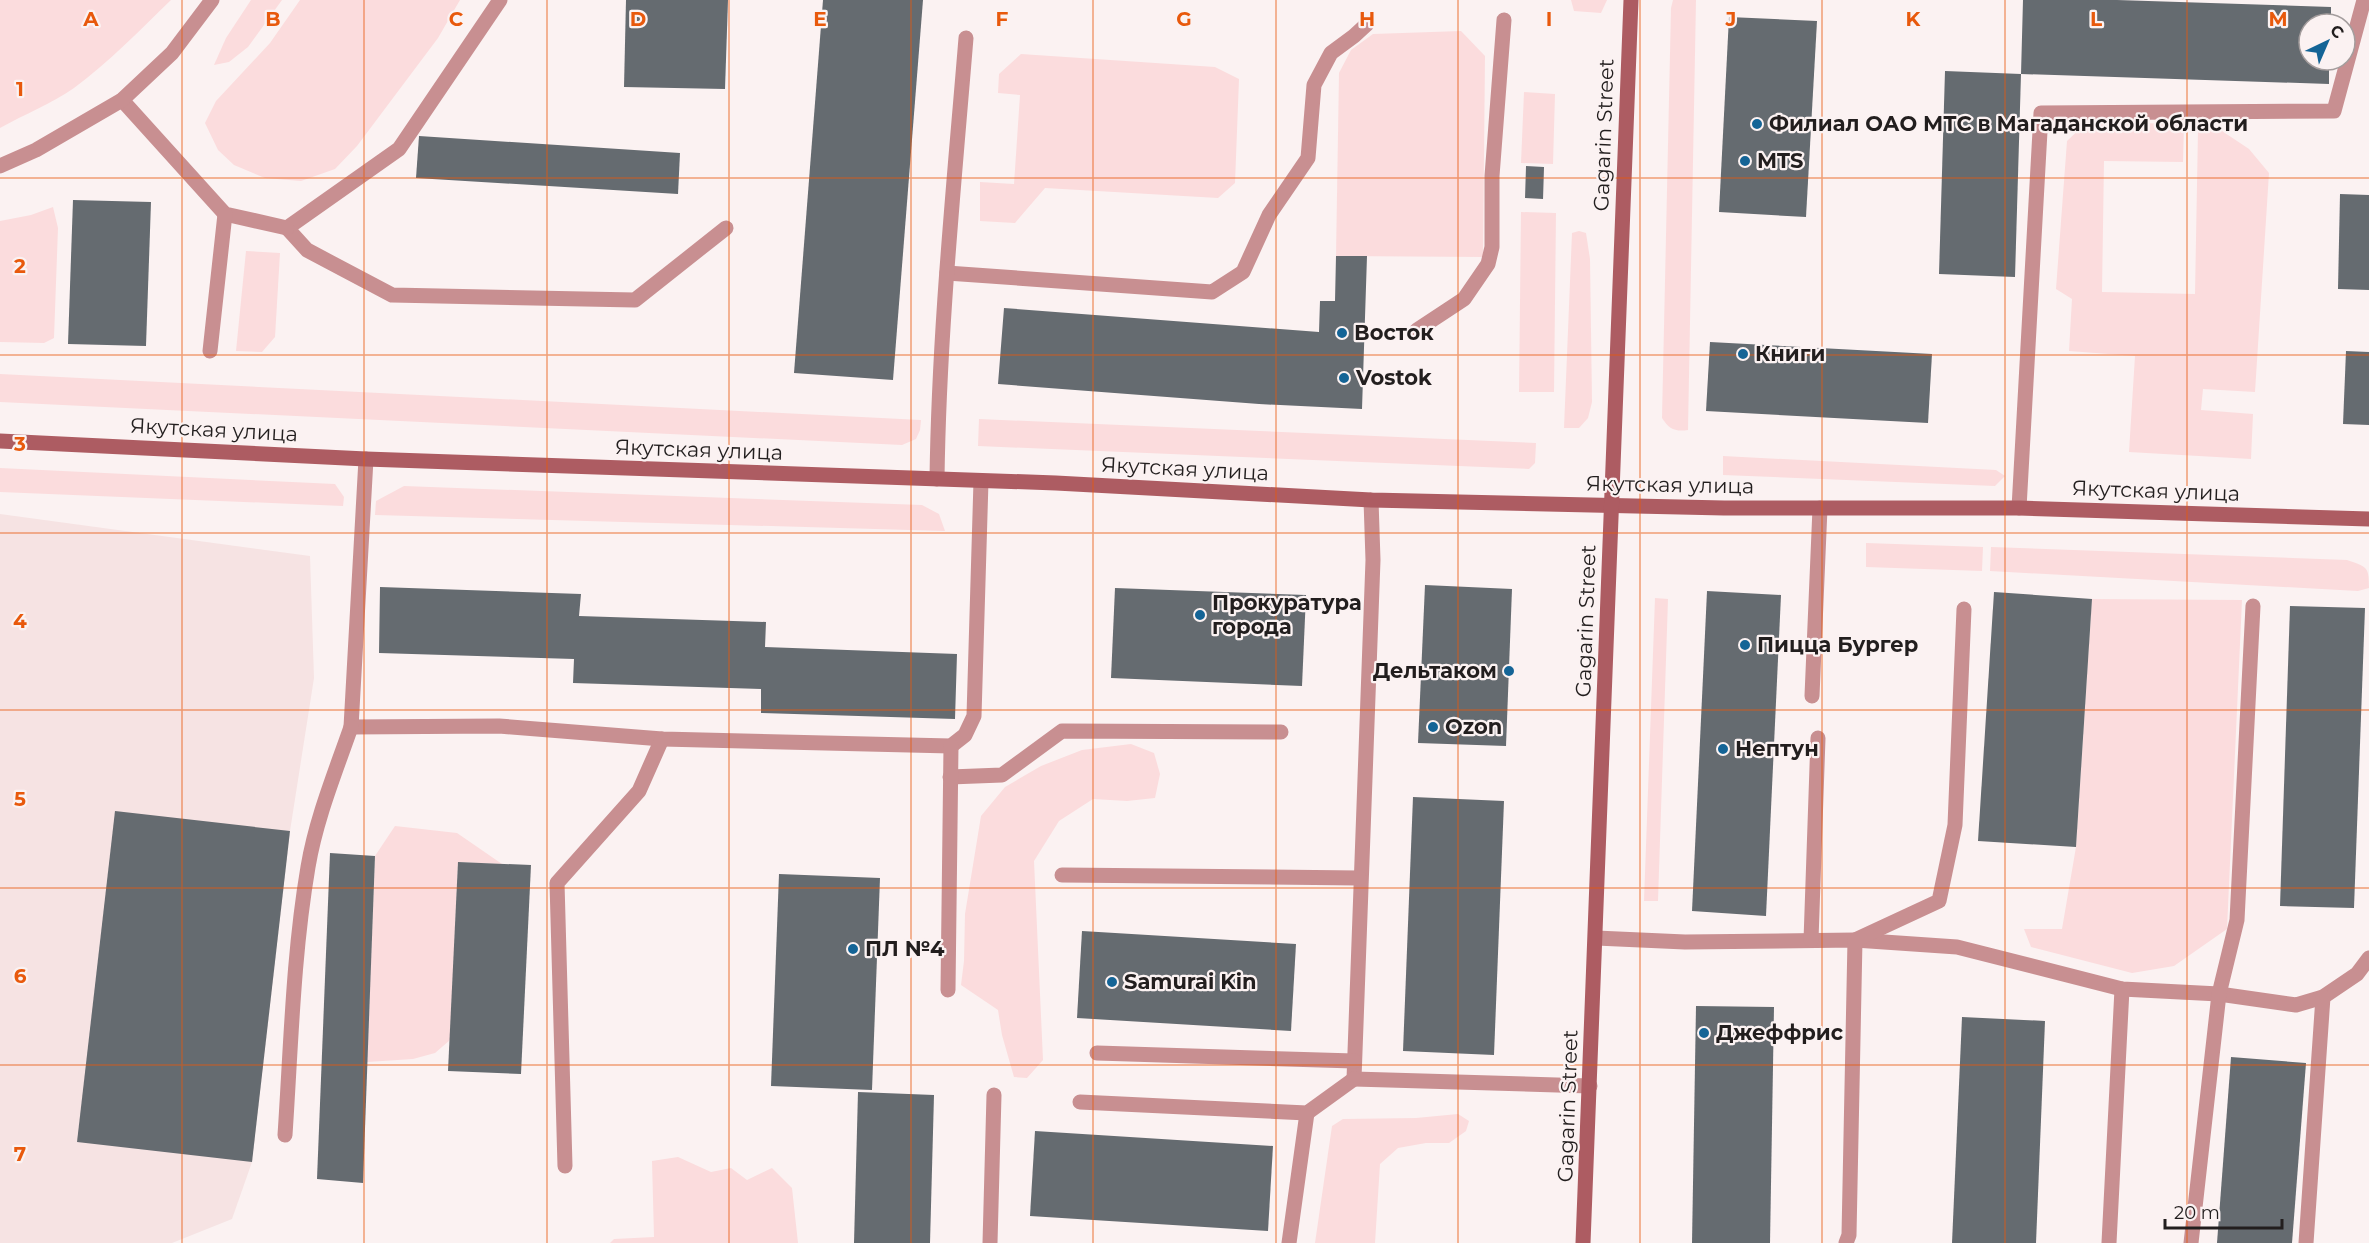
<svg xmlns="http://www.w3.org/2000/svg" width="2369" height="1243" font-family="Montserrat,sans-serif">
	<rect width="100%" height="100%" fill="#fbf2f2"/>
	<path fill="#f6e3e3" d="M 0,514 L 310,556 L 314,678 L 290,831 L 252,1162 L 232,1219 L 172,1243 L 0,1243 Z"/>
	<g fill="#fbdcdd">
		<path d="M 0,0 L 171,0 C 140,30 109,62 74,88 C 51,104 25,114 0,128 Z"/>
		<path d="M 251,0 L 282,0 L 248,47 L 229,62 L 214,65 L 226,38 Z"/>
		<path d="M 300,0 L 460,0 L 438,38 L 357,146 L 335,169 L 301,181 L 265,178 L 234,165 L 218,150 L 205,123 L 216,101 L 270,43 Z"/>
		<path d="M 1571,0 L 1607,0 L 1601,13 L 1574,11 Z"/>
		<path d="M 1673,0 L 1696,0 L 1688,430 C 1675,432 1669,429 1662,418 L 1671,8 Z"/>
		<path d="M 1461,31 L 1485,56 L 1483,257 L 1336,256 L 1339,73 L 1351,50 L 1373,34 Z"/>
		<path d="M 1021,54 L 1215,67 L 1239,79 L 1235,183 L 1218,198 L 1045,188 L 1015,223 L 980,221 L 980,182 L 1014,184 L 1020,95 L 998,93 L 999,74 Z"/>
		<path d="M 1524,92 L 1555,94 L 1553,164 L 1521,163 Z"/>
		<path d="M 2087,122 L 2184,124 L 2183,162 L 2104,161 L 2102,292 L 2195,294 L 2198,130 L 2222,131 L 2249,149 L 2269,173 L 2255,392 L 2203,389 L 2201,410 L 2253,414 L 2251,459 L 2129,452 L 2135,356 L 2069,351 L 2072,299 L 2056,289 L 2067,141 Z"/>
		<path d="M 53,207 L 58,228 L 54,338 L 44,343 L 0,342 L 0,221 L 31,215 Z"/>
		<path d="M 1521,212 L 1556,213 L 1554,392 L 1519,392 Z"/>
		<path d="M 1579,231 L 1586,233 L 1590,259 L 1592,402 L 1588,418 L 1579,428 L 1564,428 L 1572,233 Z"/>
		<path d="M 246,251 L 280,253 L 275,337 L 262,352 L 236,351 Z"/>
		<path d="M 0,374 L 921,420 L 920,430 L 916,439 L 902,445 L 0,402 Z"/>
		<path d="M 979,419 L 1536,443 L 1535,463 L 1529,469 L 978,446 Z"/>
		<path d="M 1723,456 L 1996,470 L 2005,476 L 1995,486 L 1723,475 Z"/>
		<path d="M 0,468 L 335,484 L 344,497 L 343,506 L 0,492 Z"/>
		<path d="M 404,486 L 922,505 L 939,514 L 945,531 L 375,515 L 376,501 Z"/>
		<path d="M 1866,543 L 1983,547 L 1982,571 L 1866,567 Z"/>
		<path d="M 1991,547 L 2347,560 C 2367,567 2369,566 2369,588 L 2358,591 L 1990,571 Z"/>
		<path d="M 1655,598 L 1668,599 L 1658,901 L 1644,901 Z"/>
		<path d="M 2092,599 L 2242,600 L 2227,929 L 2174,966 L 2132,973 L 2031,947 L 2024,929 L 2062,929 L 2076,847 Z"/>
		<path d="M 1131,744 L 1154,753 L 1160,774 L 1155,798 L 1127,801 L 1093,799 L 1059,821 L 1034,861 L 1043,1060 L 1027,1078 L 1014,1077 L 1002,1035 L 998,1010 L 961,985 L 964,961 L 965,914 L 981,816 L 1005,787 L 1041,766 L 1082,750 Z"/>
		<path d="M 395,826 L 457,833 L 502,864 L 458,862 L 450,1040 L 435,1053 L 413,1059 L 367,1062 L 375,856 Z"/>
		<path d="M 1458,1114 L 1469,1121 L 1466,1131 L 1449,1143 L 1426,1143 L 1398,1148 L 1380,1164 L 1375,1243 L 1315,1243 L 1332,1126 L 1343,1119 L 1416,1118 Z"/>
		<path d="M 678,1157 L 711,1172 L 731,1168 L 747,1180 L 772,1168 L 792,1188 L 798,1243 L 610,1243 L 614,1239 L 654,1237 L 652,1161 Z"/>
	</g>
	<g fill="#656b70">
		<path d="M 626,0 L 728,0 L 725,89 L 624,87 Z"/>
		<path d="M 823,0 L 923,0 L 893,380 L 794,373 Z"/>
		<path d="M 2023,0 L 2117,0 L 2331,7 L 2331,24 L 2309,24 L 2309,60 L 2329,60 L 2329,84 L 2021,74 Z"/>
		<path d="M 1729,17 L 1817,21 L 1806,217 L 1719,212 Z"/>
		<path d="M 1945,71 L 2021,74 L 2015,277 L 1939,274 Z"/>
		<path d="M 419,136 L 680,153 L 678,194 L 416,178 Z"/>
		<path d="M 1526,166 L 1544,167 L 1543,199 L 1525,198 Z"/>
		<path d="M 2340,194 L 2369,195 L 2369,290 L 2338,289 Z"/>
		<path d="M 73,200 L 151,202 L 146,346 L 68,344 Z"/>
		<path d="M 1336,256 L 1367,256 L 1362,409 L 1259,404 L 998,384 L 1004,308 L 1319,332 L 1320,301 L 1335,301 Z"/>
		<path d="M 1710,342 L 1932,354 L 1928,423 L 1706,411 Z"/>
		<path d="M 2346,351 L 2369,352 L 2369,425 L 2343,424 Z"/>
		<path d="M 1425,585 L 1512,589 L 1506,746 L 1418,743 Z"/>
		<path d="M 380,587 L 581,594 L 579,616 L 766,622 L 765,647 L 957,654 L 955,719 L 761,713 L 761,689 L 573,683 L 574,659 L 379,653 Z"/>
		<path d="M 1115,588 L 1306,595 L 1302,686 L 1111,678 Z"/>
		<path d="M 1707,591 L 1781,595 L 1766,916 L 1692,911 Z"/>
		<path d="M 1994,592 L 2092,599 L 2076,847 L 1978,841 Z"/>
		<path d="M 2290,606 L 2365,608 L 2354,908 L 2280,906 Z"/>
		<path d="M 1413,797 L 1504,801 L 1494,1055 L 1403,1051 Z"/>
		<path d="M 115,811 L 290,831 L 252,1162 L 77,1142 Z"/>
		<path d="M 330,853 L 375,856 L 363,1183 L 317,1179 Z"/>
		<path d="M 458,862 L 531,865 L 521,1074 L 448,1071 Z"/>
		<path d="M 779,874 L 880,878 L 872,1090 L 771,1086 Z"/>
		<path d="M 1082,931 L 1296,944 L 1291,1031 L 1077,1018 Z"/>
		<path d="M 1696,1006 L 1774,1007 L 1770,1243 L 1692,1243 Z"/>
		<path d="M 1962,1017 L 2045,1021 L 2036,1243 L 1952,1243 Z"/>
		<path d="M 2231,1057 L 2306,1063 L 2292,1243 L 2217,1243 Z"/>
		<path d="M 858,1092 L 934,1095 L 930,1243 L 854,1243 Z"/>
		<path d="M 1035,1131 L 1273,1146 L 1268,1231 L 1030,1216 Z"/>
	</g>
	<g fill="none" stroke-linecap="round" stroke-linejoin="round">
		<g stroke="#c88f91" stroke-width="15">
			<path d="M 500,0 L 399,149 L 287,228 L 307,250 L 392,295 L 635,300 L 726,228"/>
			<path d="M 122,100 L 225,214 L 287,228"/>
			<path d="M 947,273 L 1212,292 L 1243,272 L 1269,215 L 1308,158 L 1314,85 L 1331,53 L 1354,36 L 1367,24"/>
			<path d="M 1417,330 L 1464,299 L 1488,264 L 1492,247 L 1492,176 L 1504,20"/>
			<path d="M 210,351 L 225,214"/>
			<path d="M 366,459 L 351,727 L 499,726 L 662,739 L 951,746 L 965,735 L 974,716 L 981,481"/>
			<path d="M 937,479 C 939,332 954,185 966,38"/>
			<path d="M 1371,500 L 1373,560 L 1354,1079 L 1590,1086"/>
			<path d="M 2019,508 L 2041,113 L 2334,111 L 2364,0"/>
			<path d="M 1812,696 L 1820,508"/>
			<path d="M 950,777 L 1002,775 L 1062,731 L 1281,732"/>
			<path d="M 1062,875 L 1359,878"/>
			<path d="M 1596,938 L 1685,942 L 1855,940 L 1957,947 L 2122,989 L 2219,994 L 2296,1005 L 2323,997 L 2357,974 L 2369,958"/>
			<path d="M 1811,940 L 1818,738"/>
			<path d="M 948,990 L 951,746"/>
			<path d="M 1097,1053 L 1354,1061"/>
			<path d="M 1080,1102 L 1307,1113 L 1354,1079"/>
			<path d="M 285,1135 C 291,1046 293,955 308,867 C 316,819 335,773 351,727"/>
			<path d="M 565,1166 L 557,883 L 639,791 L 662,739"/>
			<path d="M 990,1243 L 994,1095"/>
			<path d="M 1289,1243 L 1307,1113"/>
			<path d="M 1846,1243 L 1849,1235 L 1855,940 L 1939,901 L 1955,825 L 1964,609"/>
			<path d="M 2109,1243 L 2122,989"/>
			<path d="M 2191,1243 L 2219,994 L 2237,920 L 2253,606"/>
			<path d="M 2306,1243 L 2323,997"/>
		</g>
		<path stroke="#c88f91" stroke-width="15" d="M 0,166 L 36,150 L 122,100 L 172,53 L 212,0"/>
		<g stroke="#ad5c62" stroke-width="15">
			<path d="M 0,441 L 366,459 L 1056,483 L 1371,500 L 1724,508 L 2019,508 L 2369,519"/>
			<path d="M 1583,1243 L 1631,0"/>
		</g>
	</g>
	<path fill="none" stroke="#e8590c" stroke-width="1.5" stroke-opacity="0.55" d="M 182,0 L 182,1243M 364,0 L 364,1243M 547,0 L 547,1243M 729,0 L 729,1243M 911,0 L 911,1243M 1093,0 L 1093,1243M 1276,0 L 1276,1243M 1458,0 L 1458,1243M 1640,0 L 1640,1243M 1822,0 L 1822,1243M 2005,0 L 2005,1243M 2187,0 L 2187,1243M 0,178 L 2369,178M 0,355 L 2369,355M 0,533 L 2369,533M 0,710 L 2369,710M 0,888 L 2369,888M 0,1065 L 2369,1065"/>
	<g fill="#146496" stroke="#fbf2f2" stroke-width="2">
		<circle cx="1757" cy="124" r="6"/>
		<circle cx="1745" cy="161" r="6"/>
		<circle cx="1342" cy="333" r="6"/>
		<circle cx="1743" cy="354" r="6"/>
		<circle cx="1344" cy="378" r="6"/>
		<circle cx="1200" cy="615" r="6"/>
		<circle cx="1745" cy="645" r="6"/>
		<circle cx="1509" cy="671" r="6"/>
		<circle cx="1433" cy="727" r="6"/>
		<circle cx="1723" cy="749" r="6"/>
		<circle cx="853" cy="949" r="6"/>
		<circle cx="1112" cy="982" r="6"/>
		<circle cx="1704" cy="1033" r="6"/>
	</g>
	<g text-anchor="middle" stroke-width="4.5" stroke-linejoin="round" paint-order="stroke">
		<g font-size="21" font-weight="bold" fill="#221e1e" stroke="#fbf2f2" text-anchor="start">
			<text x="1769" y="131">Филиал ОАО МТС в Магаданской области</text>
			<text x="1757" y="168">MTS</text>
			<text x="1354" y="340">Восток</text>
			<text x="1755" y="361">Книги</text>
			<text x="1356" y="385">Vostok</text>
			<text x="1212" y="610">Прокуратура<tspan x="1212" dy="24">города</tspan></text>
			<text x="1757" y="652">Пицца Бургер</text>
			<text x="1497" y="678" text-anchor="end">Дельтаком</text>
			<text x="1445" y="734">Ozon</text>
			<text x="1735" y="756">Нептун</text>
			<text x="865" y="956">ПЛ №4</text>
			<text x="1124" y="989">Samurai Kin</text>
			<text x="1716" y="1040">Джеффрис</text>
		</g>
		<g font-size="21" fill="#221e1e" stroke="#fbf2f2">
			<text transform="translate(1604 135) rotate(-88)" y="7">Gagarin Street</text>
			<text transform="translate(214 430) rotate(3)" y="7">Якутская улица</text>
			<text transform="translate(699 450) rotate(2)" y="7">Якутская улица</text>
			<text transform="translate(1185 469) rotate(3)" y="7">Якутская улица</text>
			<text transform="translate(1670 485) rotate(1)" y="7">Якутская улица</text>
			<text transform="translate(2156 491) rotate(2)" y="7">Якутская улица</text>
			<text transform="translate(1586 621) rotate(-88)" y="7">Gagarin Street</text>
			<text transform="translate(1568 1106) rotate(-88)" y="7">Gagarin Street</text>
		</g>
	</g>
	<g font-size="20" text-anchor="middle" font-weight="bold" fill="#e8590c" stroke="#fbf2f2" stroke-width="4.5" stroke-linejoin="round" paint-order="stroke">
		<text x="91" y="26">A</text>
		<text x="273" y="26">B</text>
		<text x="456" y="26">C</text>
		<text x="638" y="26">D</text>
		<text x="820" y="26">E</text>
		<text x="1002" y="26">F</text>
		<text x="1184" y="26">G</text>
		<text x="1367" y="26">H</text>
		<text x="1549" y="26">I</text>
		<text x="1731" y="26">J</text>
		<text x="1913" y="26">K</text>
		<text x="2096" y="26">L</text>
		<text x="2278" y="26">M</text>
		<text x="20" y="96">1</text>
		<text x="20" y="273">2</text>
		<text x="20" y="451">3</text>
		<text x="20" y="628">4</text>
		<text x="20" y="806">5</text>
		<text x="20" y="983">6</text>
		<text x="20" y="1161">7</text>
	</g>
	<g transform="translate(2327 42) rotate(44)"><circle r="28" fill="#fbf2f2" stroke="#a49d9d" stroke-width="1.5"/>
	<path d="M0-4.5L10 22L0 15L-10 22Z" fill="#146496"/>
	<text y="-9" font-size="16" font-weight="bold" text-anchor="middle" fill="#221e1e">С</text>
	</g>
	<path d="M2165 1219v9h117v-9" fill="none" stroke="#221e1e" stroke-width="3"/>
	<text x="2174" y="1219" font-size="18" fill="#221e1e" stroke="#fbf2f2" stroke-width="4.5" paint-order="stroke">20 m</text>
</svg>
